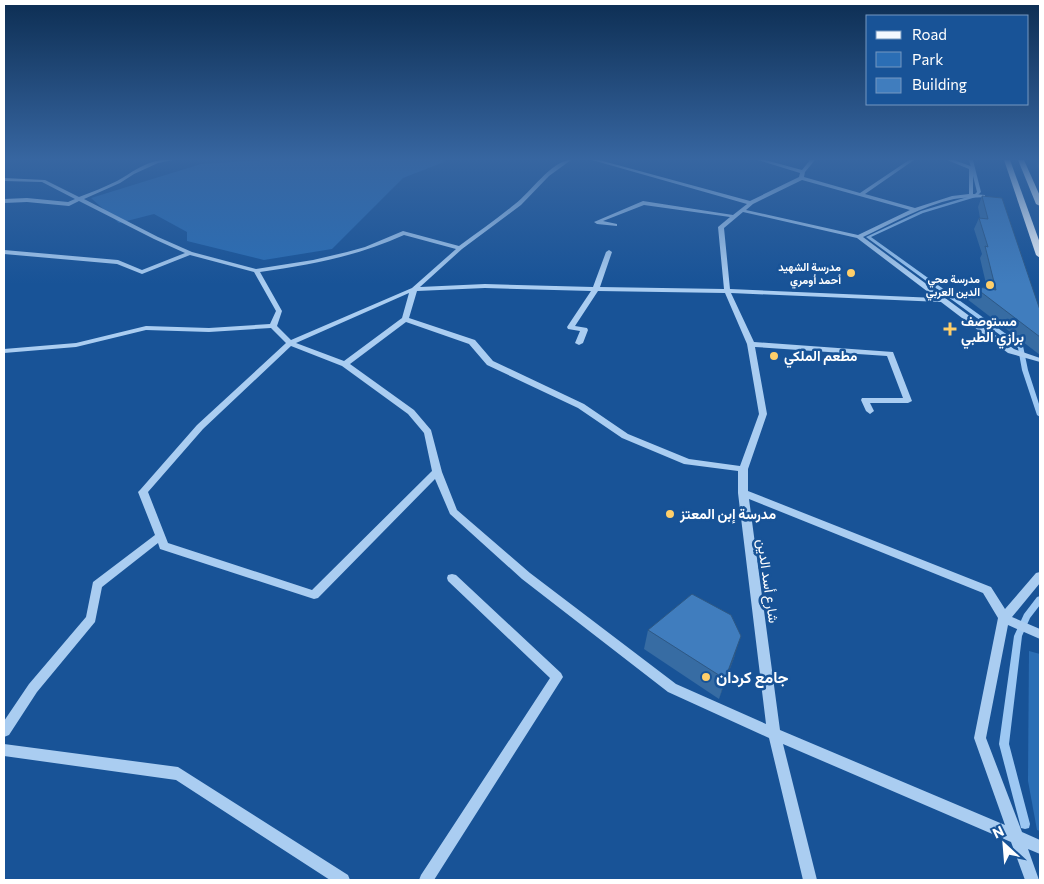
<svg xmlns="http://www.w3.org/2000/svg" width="1044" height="884" font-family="Commissioner,Vazirmatn,sans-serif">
	<rect width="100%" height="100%" fill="#185397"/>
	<g fill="#2b6eb5">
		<path d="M 265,160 L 443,160 L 444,162 L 403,178 L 332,249 L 264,260 L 187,241 L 187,232 L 154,214 L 119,223 L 91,198 L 201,164 Z"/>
		<path d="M 1029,651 L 1040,654 L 1040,831 L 1037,830 L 1028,781 Z"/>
	</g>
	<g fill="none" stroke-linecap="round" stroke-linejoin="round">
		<g fill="#9dc8f3" fill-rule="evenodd">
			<path d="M 969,160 L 973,160 L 981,192 L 976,197 L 923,213 L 871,237 L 1023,346 L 1028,370 L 1040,407 L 1040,417 L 1037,415 L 1022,370 L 1018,348 L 866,237 L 921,211 L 974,195 L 977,192 Z"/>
			<path d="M 1040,596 L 1040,605 L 1030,618 L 1022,636 L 1009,744 L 1030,824 L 1029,828 L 1025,829 L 1021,828 L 1020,824 L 999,744 L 1014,636 L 1024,614 L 1037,597 Z"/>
		</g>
		<g fill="#aacdf1" fill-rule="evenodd">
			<path d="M 161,160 L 173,160 L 158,163 L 134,174 L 120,183 L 84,199 L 158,237 L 192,252 L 256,269 L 313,260 L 347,252 L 365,247 L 403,231 L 459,246 C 478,232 497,219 515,204 C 530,193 552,160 571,160 L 549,176 L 521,205 L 462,249 L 420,287 L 485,284 L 593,287 L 606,252 L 609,250 L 612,252 L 600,287 L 724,289 L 718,227 L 730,217 L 644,205 L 603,221 L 617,224 L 617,226 L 597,224 L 594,222 L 643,201 L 733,215 L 747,204 L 592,160 L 599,160 L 750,201 L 799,177 L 800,173 L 758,160 L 765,160 L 802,170 L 810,160 L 815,160 L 805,172 L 804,177 L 860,193 L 909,160 L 914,160 L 865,194 L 915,208 L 952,196 L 969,194 L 969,169 L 947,160 L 954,160 L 973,167 L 973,194 L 985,195 L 985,197 C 974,198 964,197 954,199 C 922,206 892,223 863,237 L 1014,349 L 1040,358 L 1040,362 L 1008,353 L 941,302 L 731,293 L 754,342 L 893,352 L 912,401 L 908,403 L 870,403 L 874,411 L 870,414 L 866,411 L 861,400 L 862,398 L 903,398 L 887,356 L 755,347 L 767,414 L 748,469 L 748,491 L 991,587 L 1005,609 L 1036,573 L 1040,572 L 1040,583 L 1012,617 L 1040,629 L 1040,639 L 1008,625 L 986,738 L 1022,832 L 1040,840 L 1040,854 L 1028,849 L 1039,880 L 1025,880 L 1011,842 L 783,744 L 817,880 L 803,880 L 769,738 L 668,692 L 522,579 L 450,514 L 435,479 L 318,598 L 314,599 L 160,549 L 158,543 L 102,587 L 95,622 L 37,692 L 9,735 L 4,737 L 4,721 L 29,684 L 86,617 L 93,582 L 155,535 L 138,492 L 140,490 L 197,425 L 286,343 L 271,328 L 209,332 L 146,330 L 76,347 L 4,353 L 4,349 L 76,343 L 146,326 L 209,328 L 270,324 L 276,311 L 254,272 L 190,255 L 142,274 L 117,264 L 4,254 L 4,250 L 118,260 L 142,270 L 185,253 L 154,239 L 79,201 L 69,206 L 27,202 L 4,203 L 4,199 L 27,198 L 68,202 L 75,199 L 42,182 L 4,181 L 4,178 L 45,180 L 79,197 C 92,192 105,187 117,181 C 131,173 145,162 161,160 ZM 802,180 L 910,210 L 858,235 L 746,210 L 753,204 ZM 743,212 L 857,238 L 936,298 L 730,289 L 724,228 ZM 404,235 L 456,249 L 412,288 L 291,340 L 277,326 L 282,311 L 260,272 C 310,265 358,256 404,235 ZM 485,288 L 591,291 L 567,327 L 568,329 L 580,331 L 575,343 L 579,345 L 583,343 L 588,330 L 587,328 L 575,326 L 598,291 L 725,293 L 747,344 L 759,414 L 740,466 L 689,459 L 628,434 L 584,404 L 493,361 L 475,340 L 409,318 L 417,291 ZM 409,293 L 402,318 L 344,361 L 296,343 ZM 406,322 L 469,344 L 487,365 L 578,408 L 622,438 L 684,464 L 738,471 L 738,493 L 766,724 L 676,684 L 530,573 L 457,510 L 442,472 L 431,430 L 414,410 L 350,364 ZM 291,346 L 342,366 L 408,414 L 424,433 L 432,471 L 312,590 L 168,543 L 148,492 L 203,429 ZM 749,499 L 983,593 L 998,618 L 974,738 L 1005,825 L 780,730 Z"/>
			<path d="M 452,574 L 456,575 L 561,673 L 563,677 L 434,880 L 419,880 L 421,875 L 550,678 L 448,581 L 447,578 L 448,575 Z"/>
			<path d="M 4,744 L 178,767 L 348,875 L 350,880 L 330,880 L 176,780 L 4,756 Z"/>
		</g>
		<g fill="#f4f9ff" fill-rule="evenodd">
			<path d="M 1004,160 L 1010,160 L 1040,243 L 1040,258 L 1036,255 Z"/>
			<path d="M 1018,160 L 1024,160 L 1040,196 L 1040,206 L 1036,204 Z"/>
		</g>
	</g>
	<g fill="#376ca3">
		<path d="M 1039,160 L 1040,160 L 1040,171 L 1037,165 Z"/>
		<path d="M 982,196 L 1040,310 L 1040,355 L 967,299 L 973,286 L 987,288 L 980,258 L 982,254 L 974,229 L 979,218 L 980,218 L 978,207 Z"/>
		<path d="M 648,630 L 735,655 L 719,699 L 644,649 Z"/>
	</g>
	<path fill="#2d5885" d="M 741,636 L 735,655 L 719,699 L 725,679 Z"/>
	<g fill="#407dbe" stroke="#2d5885">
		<path d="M 982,196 L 1002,198 L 1040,310 L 1040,337 L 973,286 L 996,290 L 985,246 L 988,247 L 979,218 L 988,219 Z"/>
		<path d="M 692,594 L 731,615 L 741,636 L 725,679 L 648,630 Z"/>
	</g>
	<linearGradient id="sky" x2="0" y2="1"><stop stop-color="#0d2e53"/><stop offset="0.56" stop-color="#3766a1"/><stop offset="1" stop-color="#3766a1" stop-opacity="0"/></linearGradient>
	<rect width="1044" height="284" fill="url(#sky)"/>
	<g fill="#ffcf6a" stroke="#185397" stroke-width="2">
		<circle cx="851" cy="273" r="5"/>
		<circle cx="990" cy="285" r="5"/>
		<path d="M947.5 321.5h5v5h5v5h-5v5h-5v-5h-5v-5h5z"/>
		<circle cx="774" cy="356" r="5"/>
		<circle cx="670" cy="514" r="5"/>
		<circle cx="706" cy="677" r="5"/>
	</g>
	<g text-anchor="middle" stroke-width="5" stroke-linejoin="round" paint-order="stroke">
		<g font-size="11" font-weight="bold" fill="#fff" stroke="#185397" text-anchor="end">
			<text x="841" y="271">مدرسة الشهيد<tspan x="841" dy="13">أحمد أومري</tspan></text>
			<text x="980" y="283">مدرسة محي<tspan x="980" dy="13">الدين العربي</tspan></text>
		</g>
		<g font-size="14" font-weight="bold" fill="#fff" stroke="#185397" text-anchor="start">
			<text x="961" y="326">مستوصف<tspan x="961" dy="16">برازي الطبي</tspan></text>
			<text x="784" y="361">مطعم الملكي</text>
			<text x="680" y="519">مدرسة إبن المعتز</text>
		</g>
		<g font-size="14" fill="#fff" stroke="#185397">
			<text transform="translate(768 581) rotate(82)" y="5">شارع أسد الدين</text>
		</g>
		<g font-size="16" font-weight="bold" fill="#fff" stroke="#185397" text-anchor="start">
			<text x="716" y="683">جامع كردان</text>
		</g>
	</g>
	<rect width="1044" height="884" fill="none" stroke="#ffffff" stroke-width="10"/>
	<rect x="866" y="15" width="162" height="90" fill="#185397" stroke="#7498c1"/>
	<rect x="876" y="31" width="25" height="8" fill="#f4f9ff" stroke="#7498c1"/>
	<text x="912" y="40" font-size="15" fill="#ffffff">Road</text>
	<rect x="876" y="52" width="25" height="15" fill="#2b6eb5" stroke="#7498c1"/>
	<text x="912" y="65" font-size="15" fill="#ffffff">Park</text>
	<rect x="876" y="78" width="25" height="15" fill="#407dbe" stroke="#7498c1"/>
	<text x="912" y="90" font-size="15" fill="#ffffff">Building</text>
	<g transform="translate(1004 844) rotate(334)" stroke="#185397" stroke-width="4" paint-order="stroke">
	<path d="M0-4L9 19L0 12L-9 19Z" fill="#ffffff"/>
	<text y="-8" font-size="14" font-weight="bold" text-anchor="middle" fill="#ffffff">N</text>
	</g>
</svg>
